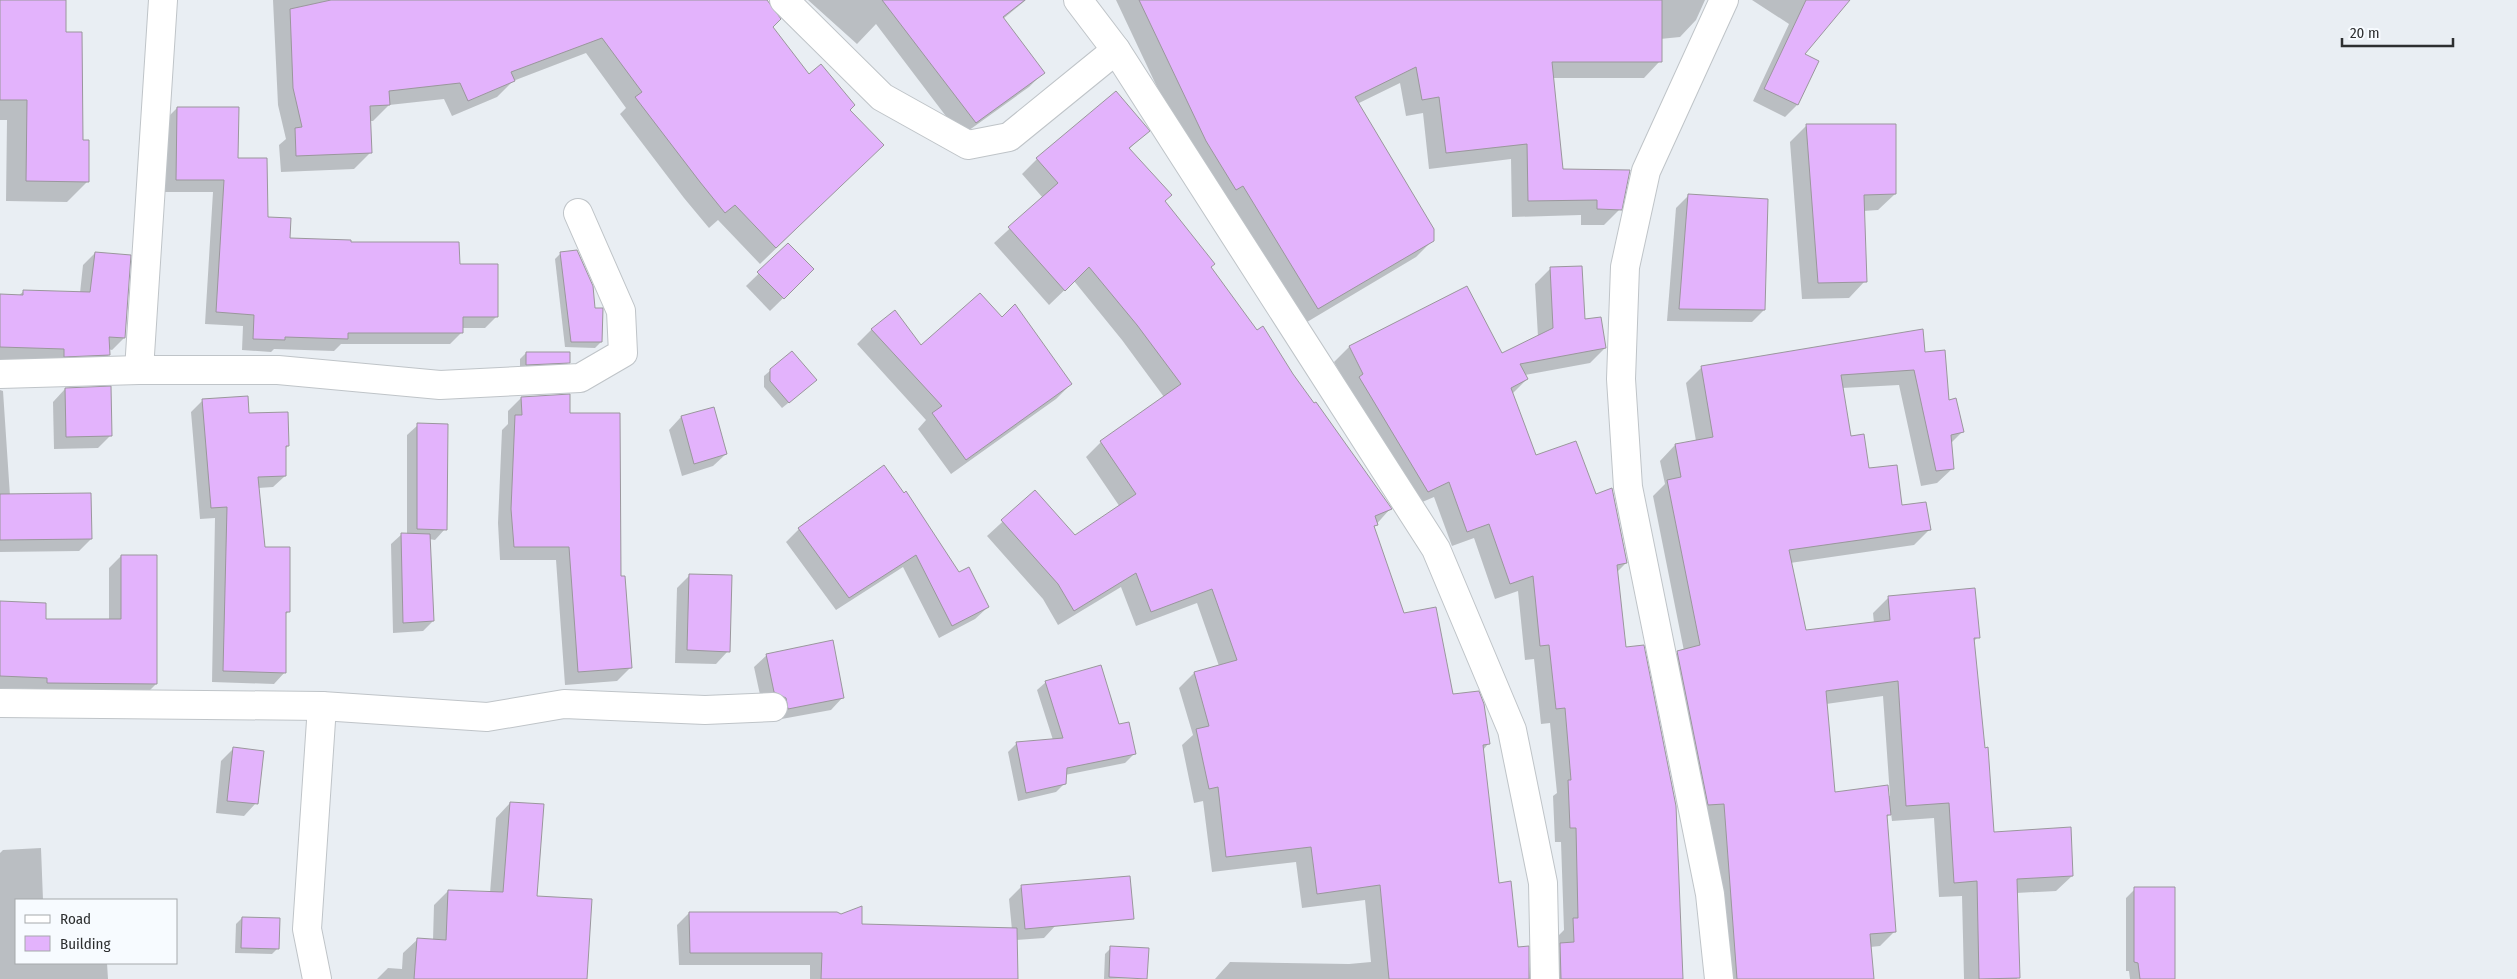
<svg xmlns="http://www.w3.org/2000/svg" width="2517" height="979" font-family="'Fira Sans Condensed',sans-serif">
	<rect width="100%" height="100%" fill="#e9eef3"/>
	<g fill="#0003" fill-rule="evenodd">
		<path d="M 0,0 L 65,0 L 65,34 L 87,182 L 67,202 L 6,201 L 7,120 L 0,120 Z"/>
		<path d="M 273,0 L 764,0 L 772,27 L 808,76 L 848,110 L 866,161 L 760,264 L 718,220 L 709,228 L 684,198 L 620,114 L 626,108 L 586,53 L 513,81 L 497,97 L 452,116 L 444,99 L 389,105 L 373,121 L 369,121 L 370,153 L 354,169 L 281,172 L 279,145 L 286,139 L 278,105 Z"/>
		<path d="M 808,0 L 1026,0 L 1003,19 L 1043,73 L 1029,87 L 961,136 L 876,24 L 857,44 Z"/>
		<path d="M 1116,0 L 1705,0 L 1696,20 L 1680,37 L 1660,39 L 1660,61 L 1644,78 L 1552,78 L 1561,171 L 1620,209 L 1604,225 L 1581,225 L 1581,215 L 1512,217 L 1511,159 L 1429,169 L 1423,113 L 1406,116 L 1400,83 L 1357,104 L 1433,240 L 1416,257 L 1302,325 L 1190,157 Z"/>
		<path d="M 1752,0 L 1848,0 L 1803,54 L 1818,61 L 1797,105 L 1785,117 L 1753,101 L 1789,24 Z"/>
		<path d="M 177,108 L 237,159 L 267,218 L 288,239 L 350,243 L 459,265 L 497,316 L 485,328 L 462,328 L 462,332 L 450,344 L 341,344 L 334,351 L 274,349 L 271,352 L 242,350 L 243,326 L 205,324 L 213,192 L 164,192 L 165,120 Z"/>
		<path d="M 1807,125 L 1895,194 L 1878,210 L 1863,211 L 1865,281 L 1849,298 L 1802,299 L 1790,142 Z"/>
		<path d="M 1148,131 L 1128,150 L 1210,268 L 1390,509 L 1373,528 L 1403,614 L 1452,696 L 1488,744 L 1483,750 L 1498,884 L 1517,948 L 1528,948 L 1530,979 L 1215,979 L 1230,962 L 1349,964 L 1371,962 L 1365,900 L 1302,908 L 1296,862 L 1212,872 L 1203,801 L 1194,803 L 1182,745 L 1193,735 L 1179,688 L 1194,673 L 1219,666 L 1197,603 L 1136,626 L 1121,587 L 1058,625 L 1043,599 L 987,536 L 1035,492 L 1074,537 L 1120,507 L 1086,457 L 1101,442 L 1164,397 L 1122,340 L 1074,281 L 1049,305 L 994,243 L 1043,198 L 1022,174 L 1037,159 Z"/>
		<path d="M 1689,195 L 1764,310 L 1752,322 L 1667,321 L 1676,208 Z"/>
		<path d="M 788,245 L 813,269 L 770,311 L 746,286 Z"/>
		<path d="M 95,253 L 124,338 L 112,350 L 108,349 L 109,355 L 97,367 L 52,360 L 0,359 L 0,296 L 18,296 L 24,291 L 80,293 L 83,265 Z"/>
		<path d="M 561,253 L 594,309 L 601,342 L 595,348 L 565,347 L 555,259 Z"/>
		<path d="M 1550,269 L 1605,348 L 1590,363 L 1525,375 L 1527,379 L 1512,394 L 1536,457 L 1595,496 L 1626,563 L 1617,572 L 1625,649 L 1681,979 L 1546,979 L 1545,960 L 1559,946 L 1559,935 L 1564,930 L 1561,842 L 1555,842 L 1553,796 L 1557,793 L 1550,723 L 1541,724 L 1534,659 L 1525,660 L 1518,591 L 1495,599 L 1474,538 L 1452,546 L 1434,497 L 1413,506 L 1334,362 L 1349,347 L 1467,288 L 1502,355 L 1538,337 L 1535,284 Z"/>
		<path d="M 1002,318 L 1071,384 L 1056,399 L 951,474 L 918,429 L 926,420 L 857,344 L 872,329 L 921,346 Z"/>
		<path d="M 526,353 L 569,362 L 563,368 L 520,371 L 520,359 Z"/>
		<path d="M 1924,353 L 1962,432 L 1951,443 L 1953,468 L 1937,483 L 1921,486 L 1899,385 L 1842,388 L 1850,437 L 1868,469 L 1901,507 L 1929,530 L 1914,545 L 1790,563 L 1805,631 L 1874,623 L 1873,613 L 1888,598 L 1978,637 L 1973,642 L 1992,833 L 2072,876 L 2056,891 L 2016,893 L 2017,979 L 1964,979 L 1962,896 L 1939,897 L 1934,818 L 1892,821 L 1891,813 L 1886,818 L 1895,931 L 1880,946 L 1870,947 L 1873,979 L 1721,979 L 1709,818 L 1693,819 L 1662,668 L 1678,653 L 1684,651 L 1653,496 L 1665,484 L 1660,461 L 1675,445 L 1696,441 L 1686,383 L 1702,367 ZM 1883,696 L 1890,796 L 1834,793 L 1826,704 Z"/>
		<path d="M 771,370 L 809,386 L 782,408 L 764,387 L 764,376 Z"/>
		<path d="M 65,389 L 111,435 L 98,448 L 54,449 L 53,402 Z"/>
		<path d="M 0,390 L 3,391 L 10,496 L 91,539 L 79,551 L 0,552 Z"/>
		<path d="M 521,398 L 569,414 L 619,577 L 631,667 L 617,681 L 565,685 L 556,560 L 500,560 L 498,523 L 502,430 L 508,424 L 508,411 Z"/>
		<path d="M 203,400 L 248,414 L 288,446 L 285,449 L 285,476 L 273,487 L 258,488 L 264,548 L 289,611 L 285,615 L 285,672 L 274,684 L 212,682 L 215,518 L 200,519 L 191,412 Z"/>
		<path d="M 713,408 L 726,454 L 713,466 L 682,476 L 669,430 L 681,417 Z"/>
		<path d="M 418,425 L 445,529 L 435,540 L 429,539 L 433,621 L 423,631 L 393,633 L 391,544 L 402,534 L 407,534 L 407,435 Z"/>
		<path d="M 884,467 L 959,574 L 988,607 L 975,619 L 939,638 L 903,567 L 836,610 L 786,542 L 799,529 Z"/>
		<path d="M 121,556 L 156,684 L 144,696 L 36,694 L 36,689 L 0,688 L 0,602 L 44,620 L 109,620 L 109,568 Z"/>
		<path d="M 690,575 L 728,651 L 716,664 L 675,663 L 677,588 Z"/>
		<path d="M 767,655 L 843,697 L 831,710 L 776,720 L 774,711 L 762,704 L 754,667 Z"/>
		<path d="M 1046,682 L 1118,726 L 1134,754 L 1125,763 L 1065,775 L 1065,783 L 1056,792 L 1018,801 L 1008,752 L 1017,743 L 1053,740 L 1037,690 Z"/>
		<path d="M 233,749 L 256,803 L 244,816 L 216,813 L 221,761 Z"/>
		<path d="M 510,803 L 535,897 L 586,979 L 377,979 L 388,968 L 402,969 L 403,953 L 418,939 L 433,940 L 434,905 L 448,891 L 490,893 L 496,818 Z"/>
		<path d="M 41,848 L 43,900 L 16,900 L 16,963 L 107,963 L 108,979 L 0,979 L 0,853 L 3,850 Z"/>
		<path d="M 1022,886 L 1056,925 L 1044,938 L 1016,940 L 1017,979 L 810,979 L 810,965 L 679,965 L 677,925 L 689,913 L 860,925 L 1012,930 L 1009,899 Z"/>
		<path d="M 2135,889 L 2174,979 L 2130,979 L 2129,971 L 2126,971 L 2126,898 Z"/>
		<path d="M 242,918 L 278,948 L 272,954 L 235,953 L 236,924 Z"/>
		<path d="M 1111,948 L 1146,978 L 1104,979 L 1105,954 Z"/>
	</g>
	<g fill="#e3b3fc" stroke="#9a979c">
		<path d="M 0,0 L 66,0 L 66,32 L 82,32 L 83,140 L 89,140 L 89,182 L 26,181 L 27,100 L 0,100 Z"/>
		<path d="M 331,0 L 767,0 L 781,19 L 773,27 L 809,74 L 821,64 L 855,105 L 850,110 L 884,145 L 776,248 L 735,205 L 725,213 L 700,182 L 635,97 L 642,92 L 602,38 L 511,72 L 515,81 L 468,101 L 460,83 L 389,91 L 390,105 L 370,106 L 372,153 L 296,156 L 295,128 L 302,127 L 293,88 L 290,9 Z"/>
		<path d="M 882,0 L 1025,0 L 1003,17 L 1045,73 L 976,123 Z"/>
		<path d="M 1139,0 L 1662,0 L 1662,62 L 1552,62 L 1563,169 L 1630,170 L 1622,210 L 1597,209 L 1597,200 L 1528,201 L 1527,144 L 1446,153 L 1439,97 L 1422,100 L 1416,67 L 1355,97 L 1434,229 L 1434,241 L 1318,309 L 1243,186 L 1236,190 L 1206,141 Z"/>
		<path d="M 1806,0 L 1850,0 L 1805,54 L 1819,61 L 1798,105 L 1764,89 Z"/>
		<path d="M 1116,91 L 1150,131 L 1129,148 L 1172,195 L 1165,201 L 1215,264 L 1211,267 L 1257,330 L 1263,326 L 1293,374 L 1314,403 L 1316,402 L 1392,509 L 1375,516 L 1378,525 L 1374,526 L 1404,613 L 1436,607 L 1453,694 L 1479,691 L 1484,704 L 1490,744 L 1483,745 L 1499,883 L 1511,881 L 1518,947 L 1529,946 L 1529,979 L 1389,979 L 1380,885 L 1317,894 L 1311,847 L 1226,857 L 1218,787 L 1209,789 L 1196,729 L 1209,726 L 1194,672 L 1237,660 L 1212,589 L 1151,612 L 1136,573 L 1074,611 L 1058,584 L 1001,520 L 1035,490 L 1075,535 L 1136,494 L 1100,441 L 1181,384 L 1137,325 L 1089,267 L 1065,291 L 1008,227 L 1058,183 L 1036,158 Z"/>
		<path d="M 177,107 L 239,107 L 238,158 L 267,158 L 268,217 L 291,218 L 290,238 L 351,240 L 351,242 L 459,242 L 460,264 L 498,264 L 498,317 L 463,317 L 463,333 L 348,333 L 348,339 L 285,337 L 285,340 L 253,339 L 254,315 L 216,312 L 224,180 L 176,180 Z"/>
		<path d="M 1806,124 L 1896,124 L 1896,194 L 1864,195 L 1867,282 L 1818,283 Z"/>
		<path d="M 1688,194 L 1768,199 L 1765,310 L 1679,309 Z"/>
		<path d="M 788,243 L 814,269 L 784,299 L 757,272 Z"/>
		<path d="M 577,250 L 593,286 L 595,308 L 603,308 L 602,342 L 571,342 L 560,252 Z"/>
		<path d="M 95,252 L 131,255 L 125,338 L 109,337 L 110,355 L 64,357 L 64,349 L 0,347 L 0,294 L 23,295 L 23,290 L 90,292 Z"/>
		<path d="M 1582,266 L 1585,319 L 1601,317 L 1606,348 L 1520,364 L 1528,379 L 1511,388 L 1536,455 L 1576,441 L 1596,494 L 1612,488 L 1627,563 L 1617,565 L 1626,647 L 1644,645 L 1676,806 L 1683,979 L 1561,979 L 1560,943 L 1574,942 L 1573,918 L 1578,918 L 1576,828 L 1570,828 L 1568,780 L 1571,780 L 1565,708 L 1556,709 L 1549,645 L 1540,646 L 1533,576 L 1510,584 L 1489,524 L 1467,532 L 1449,482 L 1428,492 L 1359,377 L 1363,374 L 1349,346 L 1467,286 L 1502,353 L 1553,328 L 1550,267 Z"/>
		<path d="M 980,293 L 1002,317 L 1015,304 L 1072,384 L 966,460 L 932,413 L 942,406 L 871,329 L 895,310 L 921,345 Z"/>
		<path d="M 1923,329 L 1925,352 L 1945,350 L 1949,400 L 1956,398 L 1964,432 L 1951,435 L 1954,469 L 1936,471 L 1914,370 L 1841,375 L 1851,436 L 1864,434 L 1869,468 L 1897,465 L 1902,505 L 1926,502 L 1931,530 L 1789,550 L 1806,630 L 1890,620 L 1888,596 L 1975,588 L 1980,638 L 1974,638 L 1985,748 L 1988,747 L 1994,832 L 2071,827 L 2073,876 L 2017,879 L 2020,978 L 1979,979 L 1977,881 L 1954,883 L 1949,803 L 1906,806 L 1898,681 L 1826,691 L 1835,792 L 1888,785 L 1891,815 L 1887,815 L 1896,932 L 1870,934 L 1874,979 L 1737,979 L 1724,804 L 1708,805 L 1677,651 L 1700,645 L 1667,480 L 1681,477 L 1675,444 L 1713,437 L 1701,366 Z"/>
		<path d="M 792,351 L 817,380 L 789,403 L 770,381 L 770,369 Z"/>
		<path d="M 526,352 L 570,352 L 570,363 L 526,365 Z"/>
		<path d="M 111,386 L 112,436 L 66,437 L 65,388 Z"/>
		<path d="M 570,394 L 570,413 L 620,413 L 621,576 L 625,576 L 632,668 L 578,672 L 569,547 L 514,547 L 511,509 L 515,415 L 522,415 L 521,397 Z"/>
		<path d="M 248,396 L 249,413 L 288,412 L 289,446 L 286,446 L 286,476 L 258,477 L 265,547 L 290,547 L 290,612 L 286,612 L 286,673 L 223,671 L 227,507 L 211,508 L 202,399 Z"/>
		<path d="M 714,407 L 727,454 L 694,464 L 681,416 Z"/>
		<path d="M 417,423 L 448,424 L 447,530 L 417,529 Z"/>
		<path d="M 884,465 L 904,493 L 906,491 L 959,572 L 969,567 L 989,607 L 952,626 L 916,555 L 849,598 L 798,528 Z"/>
		<path d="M 91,493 L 92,539 L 0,540 L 0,494 Z"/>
		<path d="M 401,533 L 430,534 L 434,621 L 403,623 Z"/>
		<path d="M 121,555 L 157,555 L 157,684 L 47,683 L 47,678 L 0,676 L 0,601 L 46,603 L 46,619 L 121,619 Z"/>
		<path d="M 689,574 L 732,575 L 730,652 L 687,650 Z"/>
		<path d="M 833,640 L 844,698 L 788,709 L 786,698 L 774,692 L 766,654 Z"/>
		<path d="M 1101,665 L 1119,724 L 1129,722 L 1136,754 L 1067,768 L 1066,784 L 1026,793 L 1016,742 L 1063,738 L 1045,681 Z"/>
		<path d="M 233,747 L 264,751 L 258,804 L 227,801 Z"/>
		<path d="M 510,802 L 544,804 L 537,896 L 592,899 L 587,979 L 414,979 L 417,938 L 446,940 L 448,890 L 503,892 Z"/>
		<path d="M 1130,876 L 1134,919 L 1025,929 L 1021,885 Z"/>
		<path d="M 2134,887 L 2175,887 L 2175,979 L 2140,979 L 2138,963 L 2134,962 Z"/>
		<path d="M 862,906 L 862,924 L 1017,928 L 1018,979 L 821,979 L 822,953 L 690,953 L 689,912 L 837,912 L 841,914 Z"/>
		<path d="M 242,917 L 280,918 L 279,949 L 241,948 Z"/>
		<path d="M 1110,946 L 1149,948 L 1147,979 L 1109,977 Z"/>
	</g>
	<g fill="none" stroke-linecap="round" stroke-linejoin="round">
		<g stroke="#bfc4c8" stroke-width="30">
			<g id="street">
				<path d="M 784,0 L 882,97 L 968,145 L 1009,137 L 1116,50"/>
				<path d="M 1078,0 L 1116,50 L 1436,549 L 1512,730 L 1543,883 L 1545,979"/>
				<path d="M 139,370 L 163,0"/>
				<path d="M 0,374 L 139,370 L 278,370 L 440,385 L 580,378 L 623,353 L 621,311 L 578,213"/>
				<path d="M 0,703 L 322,706 L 487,717 L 564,704 L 705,710 L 773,707"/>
				<path d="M 317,979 L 307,929 L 322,706"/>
				<path d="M 1719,979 L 1710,894 L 1628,487 L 1621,379 L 1625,267 L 1646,171 L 1724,0"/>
			</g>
		</g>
		<use href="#street" stroke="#fff" stroke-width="28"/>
	</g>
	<rect x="15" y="899" width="162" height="65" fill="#f7fbff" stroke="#a6a9ac"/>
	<rect x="25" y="915" width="25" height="8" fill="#ffffff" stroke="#a6a9ac"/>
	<text x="60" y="924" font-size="15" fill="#2d2f30">Road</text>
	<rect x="25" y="936" width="25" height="15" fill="#e3b3fc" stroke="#a6a9ac"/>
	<text x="60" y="949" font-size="15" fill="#2d2f30">Building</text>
	<path d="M2342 38v8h111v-8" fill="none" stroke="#2d2f30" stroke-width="2.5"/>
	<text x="2350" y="38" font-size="15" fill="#2d2f30" stroke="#f7fbff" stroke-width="4" paint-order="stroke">20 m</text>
</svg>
